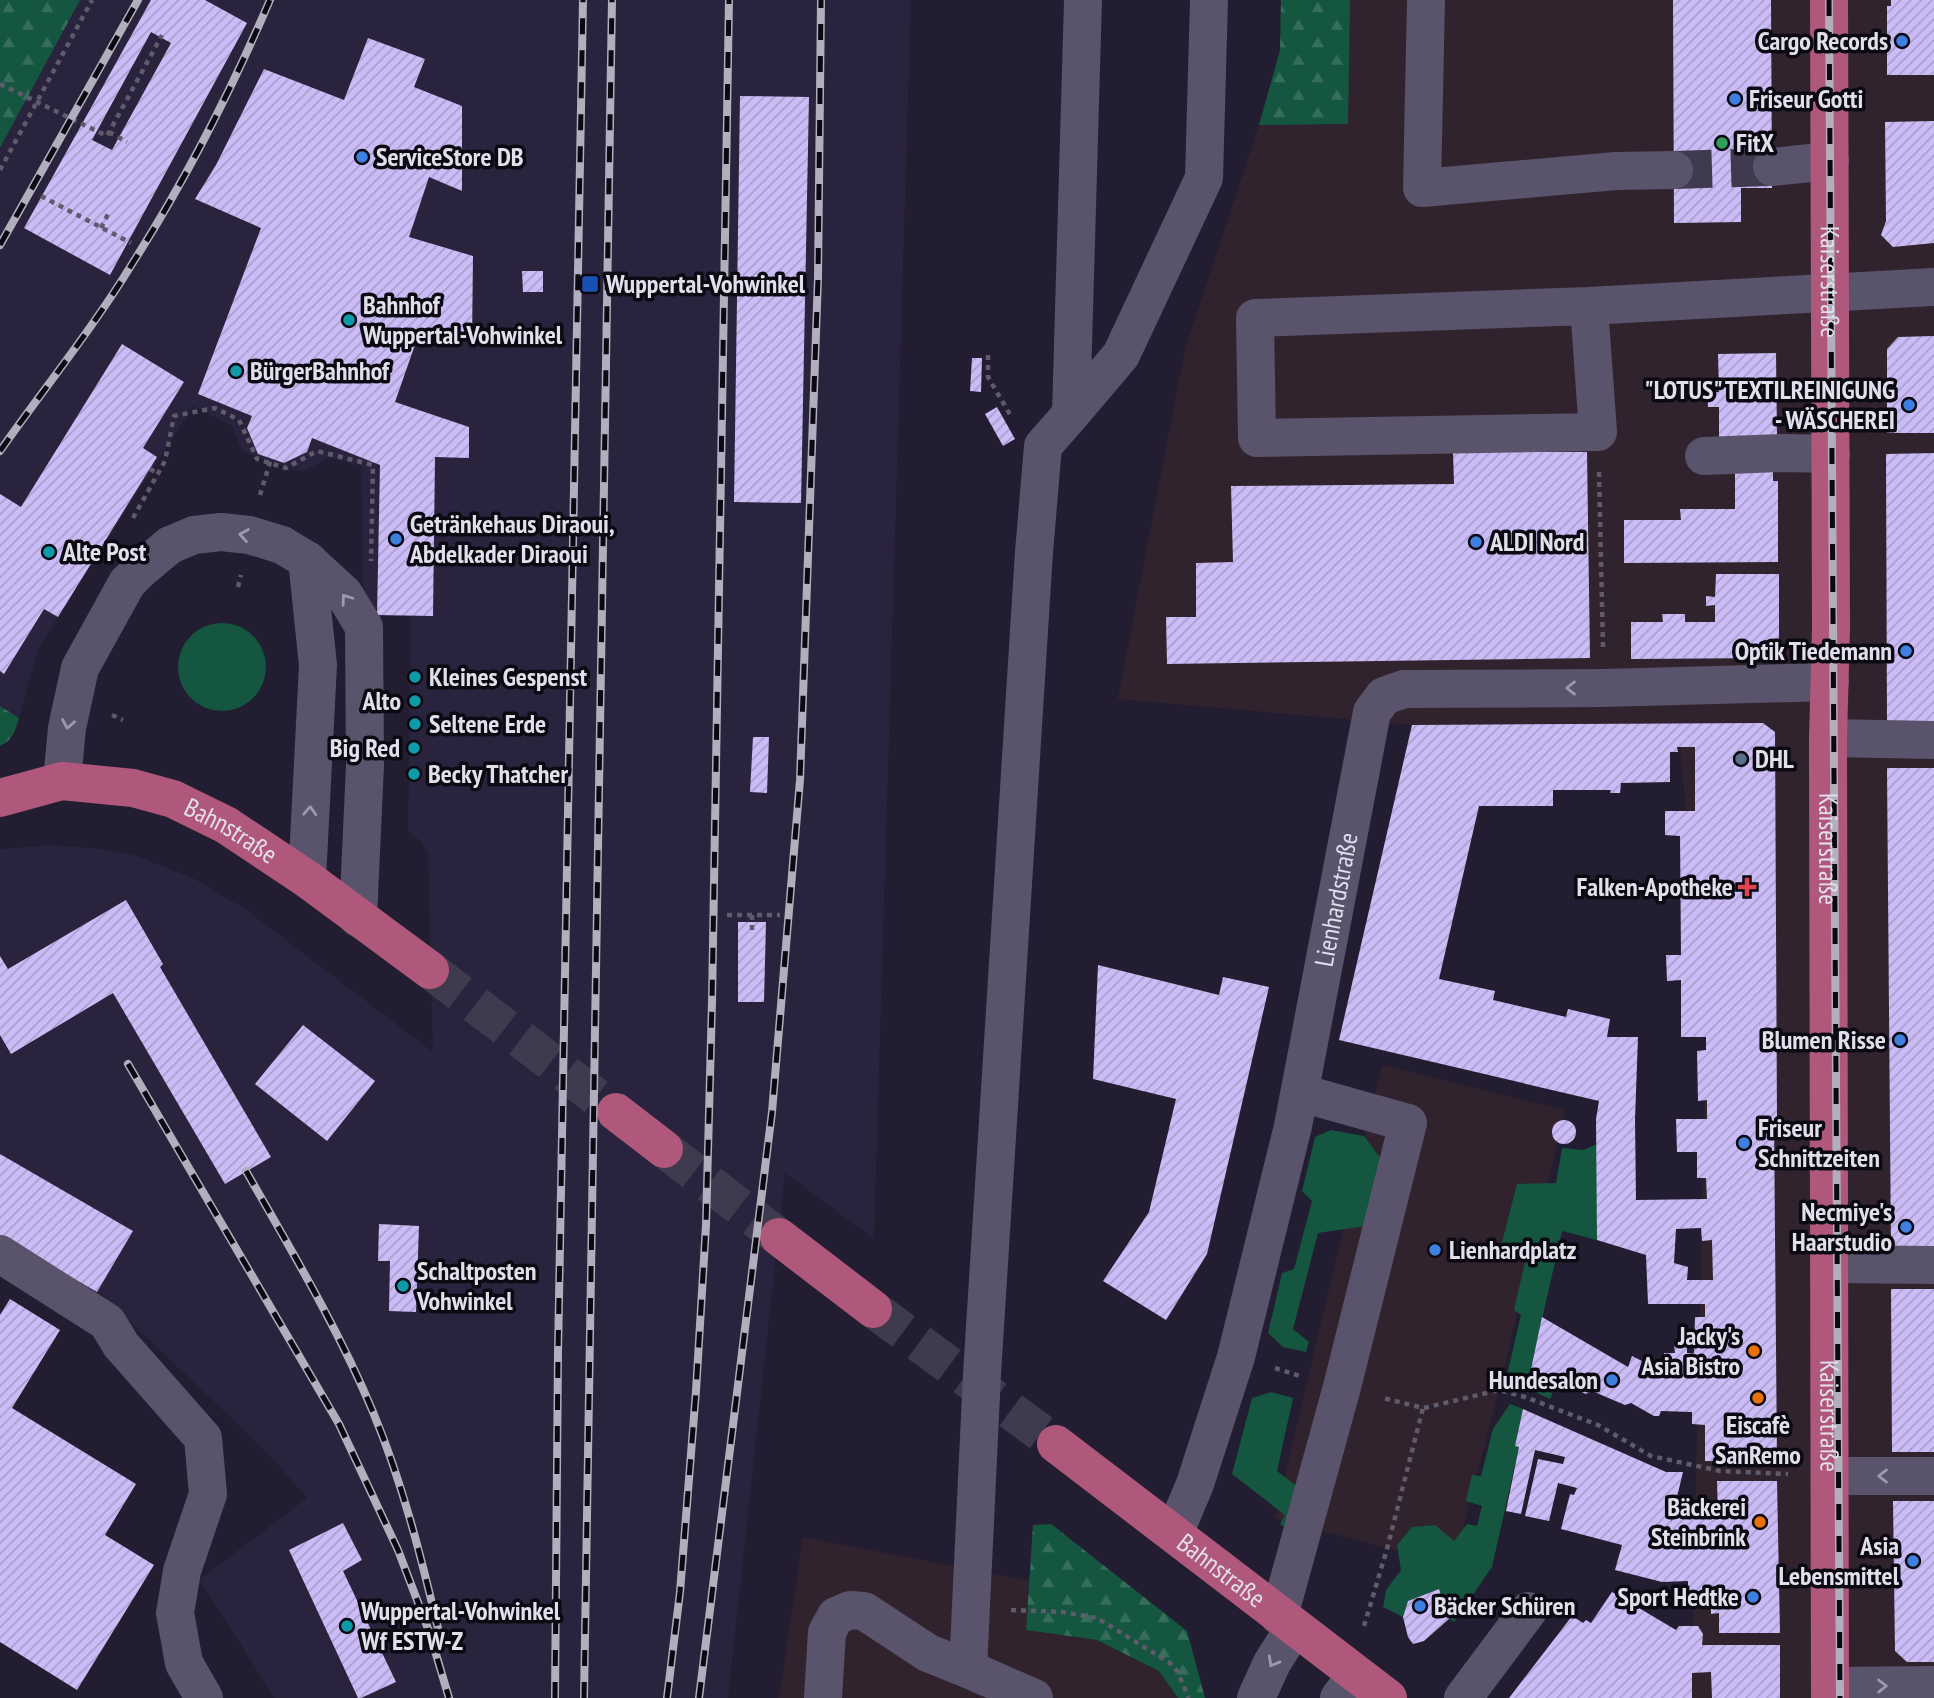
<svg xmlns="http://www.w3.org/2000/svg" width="1934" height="1698" font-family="'PT Sans Narrow',sans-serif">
	<defs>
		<pattern id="forest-firs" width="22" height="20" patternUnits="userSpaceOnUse" patternTransform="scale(1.75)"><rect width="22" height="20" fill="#14563f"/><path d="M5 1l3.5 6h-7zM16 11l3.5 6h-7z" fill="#366e5b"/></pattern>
		<pattern id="building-hatch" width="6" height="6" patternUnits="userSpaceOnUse" patternTransform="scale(1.75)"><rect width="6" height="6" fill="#cbbcf7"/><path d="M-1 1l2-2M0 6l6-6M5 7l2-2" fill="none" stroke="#a99ecb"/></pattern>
	</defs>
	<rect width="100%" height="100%" fill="#221d31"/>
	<g fill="#31232e">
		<path d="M 1350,0 L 1934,0 L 1934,1698 L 1691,1698 L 1706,1037 L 1678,723 L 1412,725 L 1118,699 L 1185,349 L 1259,125 L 1347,124 Z"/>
		<path d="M 1382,1065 L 1565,1110 L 1499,1390 L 1453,1566 L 1275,1518 Z"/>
		<path d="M 803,1537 L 1029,1581 L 1026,1630 L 1097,1640 L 1159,1671 L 1178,1698 L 779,1698 Z"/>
	</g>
	<path fill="#2a233d" d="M 80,0 L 911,0 L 874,1239 L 785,1173 L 728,1698 L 275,1698 L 199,1580 L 307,1498 L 265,1450 L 102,1295 L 0,1236 L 0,849 L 50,845 L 102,849 L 137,856 L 193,878 L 245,909 L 433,1052 L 428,853 L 421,841 L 408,832 L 411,616 L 364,616 L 361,466 L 329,458 L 302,472 L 242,451 L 232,426 L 193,406 L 39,647 L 19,718 L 0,706 L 0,148 Z"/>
	<g fill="#14563f">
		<circle cx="222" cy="667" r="44"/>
		<path d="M 1331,1130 L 1364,1136 L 1381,1159 L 1365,1226 L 1318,1233 L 1293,1329 L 1309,1342 L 1306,1352 L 1283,1347 L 1268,1333 L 1282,1273 L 1294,1269 L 1312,1201 L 1302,1191 L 1315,1137 Z"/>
		<path d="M 1597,1144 L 1597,1240 L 1562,1231 L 1531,1368 L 1558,1381 L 1550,1399 L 1506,1379 L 1521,1315 L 1514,1310 L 1525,1262 L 1500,1250 L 1517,1184 L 1556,1183 L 1562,1148 L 1583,1150 Z"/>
		<path d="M 1271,1392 L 1293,1398 L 1277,1471 L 1302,1490 L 1290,1531 L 1280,1524 L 1285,1515 L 1232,1474 L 1252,1398 Z"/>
		<path d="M 1510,1404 L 1523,1409 L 1515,1446 L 1519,1447 L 1492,1567 L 1454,1622 L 1449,1619 L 1438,1589 L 1408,1601 L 1403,1617 L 1383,1607 L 1386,1590 L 1401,1570 L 1397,1545 L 1412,1527 L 1435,1525 L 1454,1541 L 1467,1524 L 1477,1526 L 1482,1506 L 1466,1501 L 1472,1475 L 1481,1476 L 1493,1429 Z"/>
	</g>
	<g fill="url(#forest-firs)">
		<path d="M 0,0 L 80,0 L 0,148 Z"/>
		<path d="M 1281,0 L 1350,0 L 1348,124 L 1259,125 L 1280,50 Z"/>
		<path d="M 0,706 L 19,718 C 15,731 13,740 0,746 Z"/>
		<path d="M 1051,1524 L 1187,1631 L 1205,1698 L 1178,1698 L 1159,1671 L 1097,1640 L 1026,1630 L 1033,1525 Z"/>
	</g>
	<g fill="url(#building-hatch)" fill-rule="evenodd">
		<path d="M 151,0 L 205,0 L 247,23 L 110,275 L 24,228 ZM 151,32 L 171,43 L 112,150 L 92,140 Z"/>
		<path d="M 1673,0 L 1771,0 L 1772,188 L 1741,188 L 1741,222 L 1674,223 Z"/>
		<path d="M 1891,0 L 1934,0 L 1934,75 L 1887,75 L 1887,6 L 1891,6 Z"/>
		<path d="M 368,38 L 425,59 L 414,87 L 462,106 L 462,191 L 429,177 L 409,237 L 473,256 L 472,341 L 416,342 L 395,402 L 469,427 L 469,458 L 435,457 L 433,616 L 377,615 L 380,465 L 312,438 L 307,452 L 284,463 L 258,454 L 247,428 L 252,416 L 198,394 L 261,228 L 195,199 L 216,165 L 264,69 L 344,100 Z"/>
		<path d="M 740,96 L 809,97 L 801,503 L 734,502 Z"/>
		<path d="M 1934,121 L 1934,243 L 1893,247 L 1881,235 L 1886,221 L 1885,122 Z"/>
		<path d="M 522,271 L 543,271 L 543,292 L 523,292 Z"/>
		<path d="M 1934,336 L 1934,433 L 1887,433 L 1887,349 L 1898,337 Z"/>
		<path d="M 122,344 L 184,382 L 143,448 L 157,457 L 58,617 L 44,609 L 4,674 L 0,671 L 0,494 L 21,507 Z"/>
		<path d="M 1776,353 L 1777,439 L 1719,439 L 1719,407 L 1708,407 L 1707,392 L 1719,392 L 1718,354 Z"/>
		<path d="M 972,358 L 982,358 L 981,392 L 970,391 Z"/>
		<path d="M 997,407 L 1015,439 L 1003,446 L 985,414 Z"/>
		<path d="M 1453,452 L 1587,452 L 1590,658 L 1167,664 L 1166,617 L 1196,617 L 1196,563 L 1233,562 L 1231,486 L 1454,484 Z"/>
		<path d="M 1934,453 L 1934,723 L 1887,723 L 1886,454 Z"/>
		<path d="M 1735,471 L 1773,471 L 1773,481 L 1778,481 L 1778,562 L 1624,563 L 1624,520 L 1681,520 L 1680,509 L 1735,509 Z"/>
		<path d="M 1716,574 L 1779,574 L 1779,650 L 1771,658 L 1631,659 L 1631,622 L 1663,622 L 1662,614 L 1685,614 L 1685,622 L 1715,622 L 1715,605 L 1706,606 L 1706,596 L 1715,597 Z"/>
		<path d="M 1763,723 L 1775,732 L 1777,1119 L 1774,1118 L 1777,1462 L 1705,1461 L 1705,1425 L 1692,1424 L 1692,1412 L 1661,1411 L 1659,1416 L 1654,1416 L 1631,1403 L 1625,1405 L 1592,1391 L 1586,1394 L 1531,1369 L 1542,1317 L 1628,1367 L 1632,1356 L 1648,1364 L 1664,1364 L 1664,1353 L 1675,1353 L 1674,1345 L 1687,1345 L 1687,1353 L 1694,1353 L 1695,1317 L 1705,1317 L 1705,1304 L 1648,1304 L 1646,1255 L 1597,1240 L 1596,1119 L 1599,1101 L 1339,1040 L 1412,725 ZM 1677,747 L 1695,747 L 1695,811 L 1665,811 L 1665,835 L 1680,836 L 1681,955 L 1666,955 L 1667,981 L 1681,980 L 1681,1037 L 1706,1037 L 1706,1050 L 1697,1051 L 1698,1101 L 1707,1100 L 1707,1119 L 1676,1119 L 1677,1152 L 1697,1152 L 1697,1178 L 1706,1178 L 1707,1199 L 1636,1200 L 1635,1119 L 1638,1037 L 1607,1037 L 1610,1019 L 1568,1009 L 1566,1017 L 1493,1000 L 1495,991 L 1439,979 L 1479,806 L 1553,806 L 1553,790 L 1611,790 L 1610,793 L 1620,793 L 1621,783 L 1670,782 L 1670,752 L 1678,752 ZM 1701,1228 L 1702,1241 L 1712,1240 L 1713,1280 L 1687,1280 L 1688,1267 L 1674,1263 L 1676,1229 Z"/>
		<path d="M 753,737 L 769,737 L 767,793 L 750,792 Z"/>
		<path d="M 1887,768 L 1934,768 L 1934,1246 L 1891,1250 Z"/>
		<path d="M 126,900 L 163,964 L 160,967 L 271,1157 L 225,1184 L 113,993 L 11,1054 L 0,1035 L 0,956 L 8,969 Z"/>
		<path d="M 738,922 L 766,922 L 764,1002 L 738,1002 Z"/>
		<path d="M 1098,965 L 1219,995 L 1223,977 L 1269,987 L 1207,1254 L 1166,1320 L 1103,1281 L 1149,1212 L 1176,1099 L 1093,1079 Z"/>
		<path d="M 303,1025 L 375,1081 L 327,1141 L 255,1084 Z"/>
		<circle cx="1564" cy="1132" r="12"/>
		<path d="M 0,1154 L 133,1231 L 97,1292 L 0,1236 Z"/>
		<path d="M 379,1224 L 419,1226 L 416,1312 L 389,1311 L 390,1261 L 378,1261 Z"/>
		<path d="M 1891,1289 L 1934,1289 L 1934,1452 L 1892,1452 Z"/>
		<path d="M 10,1299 L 60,1330 L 12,1408 L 136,1484 L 105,1535 L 154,1565 L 77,1690 L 0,1642 L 0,1315 Z"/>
		<path d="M 1523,1409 L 1666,1472 L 1683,1472 L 1671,1522 L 1674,1516 L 1718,1515 L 1717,1481 L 1777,1481 L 1780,1633 L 1719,1633 L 1719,1613 L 1711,1614 L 1711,1603 L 1718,1603 L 1718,1596 L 1688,1597 L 1688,1581 L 1662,1582 L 1615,1570 L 1622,1545 L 1561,1529 L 1570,1494 L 1574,1495 L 1577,1488 L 1558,1483 L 1549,1521 L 1525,1516 L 1538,1459 L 1563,1464 L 1565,1457 L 1535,1450 L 1521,1514 L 1506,1511 L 1519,1447 L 1515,1446 Z"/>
		<path d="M 1893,1501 L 1934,1501 L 1934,1662 L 1907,1662 L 1895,1651 Z"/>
		<path d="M 343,1523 L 362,1560 L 343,1571 L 396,1682 L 361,1698 L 358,1698 L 289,1550 Z"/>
		<path d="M 1439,1589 L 1449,1619 L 1424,1641 L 1413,1644 L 1408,1637 L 1403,1617 L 1408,1601 Z"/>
		<path d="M 1612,1592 L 1676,1630 L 1679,1626 L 1698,1626 L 1703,1634 L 1702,1645 L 1780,1645 L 1780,1698 L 1712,1698 L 1711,1672 L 1692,1673 L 1692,1698 L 1509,1698 L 1572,1616 L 1583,1623 L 1586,1620 L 1591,1623 Z"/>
	</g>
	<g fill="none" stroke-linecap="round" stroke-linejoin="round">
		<path stroke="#3f3a4d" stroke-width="38" stroke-dasharray="38 19" stroke-linecap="butt" d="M 1674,170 L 1772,167"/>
		<g stroke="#3f3a4d" stroke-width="38" stroke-dasharray="38 19" stroke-linecap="butt">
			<path d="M 430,970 L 616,1112"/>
			<path d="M 664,1149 L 779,1237"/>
			<path d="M 873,1309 L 1056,1444"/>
		</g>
		<g stroke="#5f5b6d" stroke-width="4.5" stroke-dasharray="5 5" stroke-linecap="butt">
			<path d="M 0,84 L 107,136 L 162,35"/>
			<path d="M 109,132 L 127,142"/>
			<path d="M 0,170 L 92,0"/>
			<path d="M 41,196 L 131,243"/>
			<path d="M 101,228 L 109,212"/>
			<path d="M 988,355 L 988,377 L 1012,418"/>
			<path d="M 150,469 L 159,474"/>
			<path d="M 1599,472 L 1603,648"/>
			<path d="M 260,495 L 271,459"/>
			<path d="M 133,518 L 165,461 L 174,416 L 215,408 L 239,420 L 257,459 L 286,468 L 317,451 L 373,465 L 371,561"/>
			<path d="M 238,587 L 241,575"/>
			<path d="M 112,715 L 123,720"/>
			<path d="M 727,915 L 780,915"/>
			<path d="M 752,915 L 752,935"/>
			<path d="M 1275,1368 L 1303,1377"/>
			<path d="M 1424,1408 L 1499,1390 L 1525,1397 L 1598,1425 L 1651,1456 L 1720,1471 L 1788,1474"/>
			<path d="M 1011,1610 L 1062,1612 L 1097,1618 L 1170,1663 L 1177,1671 L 1189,1698"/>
			<path d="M 1364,1626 L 1387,1549 L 1423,1408 L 1383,1398"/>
		</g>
		<g stroke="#59536b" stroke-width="38">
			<path d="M 1426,0 L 1422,188 L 1616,171 L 1674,170"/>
			<path d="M 1772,167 L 1830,161"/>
			<path d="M 1589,306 L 1255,318 L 1257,438 L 1598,432 L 1589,306 L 1934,287"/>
			<path d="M 1071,414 L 1121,355 L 1204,178 L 1209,0"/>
			<path d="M 1704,456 L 1782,453 L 1831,454"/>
			<path d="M 1828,738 L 1934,740"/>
			<path d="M 62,781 L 67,728 L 80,668 L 127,583 L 140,570 L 170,545 L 194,535 L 221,532 L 249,535 L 282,545 L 307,560 L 344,594 L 364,627 L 365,765 L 358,918"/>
			<path d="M 307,879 L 318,665 L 307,560"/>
			<path d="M 0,1254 L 107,1322 L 121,1345 L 203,1438 L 208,1494 L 182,1571 L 175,1613 L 184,1663 L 204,1698"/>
			<path d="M 1830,1264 L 1934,1265"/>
			<path d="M 1831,1476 L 1934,1476"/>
			<path id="s1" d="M 1174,1534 L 1195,1484 L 1236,1357 L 1293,1126 L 1372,712 L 1384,696 L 1404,689 L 1603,688 L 1830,682"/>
			<path d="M 1279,1616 L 1342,1387 L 1408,1123 L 1301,1093"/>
			<path d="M 1831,1686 L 1934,1685"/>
			<path d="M 823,1698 L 827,1632 L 836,1616 L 850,1610 L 864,1611 L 928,1653 L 968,1669"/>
			<path d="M 1034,1698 L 968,1669 L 982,1374 L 1034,552 L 1043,446 L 1071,414 L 1083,0"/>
			<path d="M 1256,1698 L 1272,1663 L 1294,1628"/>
			<path d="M 1339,1698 L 1356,1675"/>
			<path d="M 1463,1698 L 1528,1611"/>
		</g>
		<g stroke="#af587b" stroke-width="38">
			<path id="s2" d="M 1829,0 L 1831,628 L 1828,738 L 1830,1698"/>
			<path id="s3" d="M 0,798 L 62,781 L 133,788 L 173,799 L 226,825 L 307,879 L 430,970"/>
			<path d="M 616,1112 L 664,1149"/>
			<path d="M 779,1237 L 873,1309"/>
			<path id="s4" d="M 1056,1444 L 1388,1698"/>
		</g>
		<g stroke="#b1aebd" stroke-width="8">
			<g id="rail">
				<path d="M 1829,0 L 1840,1698"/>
				<path d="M 0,245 L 138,0"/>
				<path d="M 0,451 C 43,390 93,328 132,264 C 185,181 231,91 270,0"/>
				<path d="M 128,1064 L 339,1424 L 398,1550 L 430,1634 L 449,1698"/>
				<path d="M 246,1171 C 291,1250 338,1328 373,1412 C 403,1484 422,1560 440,1637"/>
				<path d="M 555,1698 L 558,1353 L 583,0"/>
				<path d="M 584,1698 L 612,0"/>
				<path d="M 667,1698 L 680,1592 L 696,1391 L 706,1225 L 712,1002 L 729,0"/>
				<path d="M 699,1698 L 772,1112 L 800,780 L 818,278 L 821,0"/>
			</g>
		</g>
		<use href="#rail" stroke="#0b0912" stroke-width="5" stroke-dasharray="16" stroke-linecap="butt"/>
	</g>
	<defs><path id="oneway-chevron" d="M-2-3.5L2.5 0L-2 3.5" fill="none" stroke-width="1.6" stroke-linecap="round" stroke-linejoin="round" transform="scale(1.75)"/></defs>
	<g stroke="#9e99ac">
		<use href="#oneway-chevron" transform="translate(244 535) rotate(-171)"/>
		<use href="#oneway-chevron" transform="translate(346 599) rotate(-126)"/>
		<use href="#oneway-chevron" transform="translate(1571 688) rotate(180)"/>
		<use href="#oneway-chevron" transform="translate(68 724) rotate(100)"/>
		<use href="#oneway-chevron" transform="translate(310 811) rotate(-87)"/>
		<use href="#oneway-chevron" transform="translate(1883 1476) rotate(-180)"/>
		<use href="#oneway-chevron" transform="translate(1273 1662) rotate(119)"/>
		<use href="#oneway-chevron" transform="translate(1882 1686)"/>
	</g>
	<g fill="#3f7fe0" stroke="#0b0912" stroke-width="2.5">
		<circle cx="1902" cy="41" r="7"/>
		<circle cx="1735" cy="99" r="7"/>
		<circle cx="362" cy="157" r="7"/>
		<circle cx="1909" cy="405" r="7"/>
		<circle cx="396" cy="539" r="7"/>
		<circle cx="1476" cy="542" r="7"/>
		<circle cx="1906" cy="651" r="7"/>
		<circle cx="1900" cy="1040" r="7"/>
		<circle cx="1744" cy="1143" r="7"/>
		<circle cx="1906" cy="1227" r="7"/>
		<circle cx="1435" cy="1250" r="7"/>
		<circle cx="1612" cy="1380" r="7"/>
		<circle cx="1913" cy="1561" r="7"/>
		<circle cx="1753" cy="1597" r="7"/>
		<circle cx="1420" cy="1606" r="7"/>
	</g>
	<circle fill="#2e9e5b" stroke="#0b0912" stroke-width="2.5" cx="1722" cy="143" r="7"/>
	<rect fill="#1a4fb4" stroke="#0b0912" stroke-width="2.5" x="581" y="275" width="18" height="18" rx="3.5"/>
	<g fill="#0f9aa8" stroke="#0b0912" stroke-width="2.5">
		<circle cx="349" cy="320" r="7"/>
		<circle cx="236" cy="371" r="7"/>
		<circle cx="49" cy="552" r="7"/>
		<circle cx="415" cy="677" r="7"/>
		<circle cx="415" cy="701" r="7"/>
		<circle cx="415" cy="724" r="7"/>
		<circle cx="414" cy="748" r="7"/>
		<circle cx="414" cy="774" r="7"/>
		<circle cx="403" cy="1286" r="7"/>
		<circle cx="347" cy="1626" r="7"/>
	</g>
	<circle fill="#5c6f8a" stroke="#0b0912" stroke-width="2.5" cx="1741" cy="759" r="7"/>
	<path fill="#e0444e" stroke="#0b0912" stroke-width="2.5" d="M1743.5 876.5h7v7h7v7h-7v7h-7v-7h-7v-7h7z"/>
	<g fill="#e8710a" stroke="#0b0912" stroke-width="2.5">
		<circle cx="1754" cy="1351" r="7"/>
		<circle cx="1758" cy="1398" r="7"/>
		<circle cx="1760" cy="1522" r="7"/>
	</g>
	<g text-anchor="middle" stroke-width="7" stroke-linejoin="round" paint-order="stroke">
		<g font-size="26" font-weight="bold" fill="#e2dfed" stroke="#0b0912" text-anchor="start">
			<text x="1888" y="50" text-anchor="end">Cargo Records</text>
			<text x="1749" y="108">Friseur Gotti</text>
			<text x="1736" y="152">FitX</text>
			<text x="376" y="166">ServiceStore DB</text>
			<text x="606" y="293">Wuppertal-Vohwinkel</text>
			<text x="363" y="314">Bahnhof<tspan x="363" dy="30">Wuppertal-Vohwinkel</tspan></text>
			<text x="250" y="380">BürgerBahnhof</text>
			<text x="1895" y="399" text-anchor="end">"LOTUS" TEXTILREINIGUNG<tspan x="1895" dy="30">- WÄSCHEREI</tspan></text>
			<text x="410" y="533">Getränkehaus Diraoui,<tspan x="410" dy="30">Abdelkader Diraoui</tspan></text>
			<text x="1490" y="551">ALDI Nord</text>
			<text x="63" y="561">Alte Post</text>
			<text x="1892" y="660" text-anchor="end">Optik Tiedemann</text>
			<text x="429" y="686">Kleines Gespenst</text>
			<text x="401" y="710" text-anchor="end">Alto</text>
			<text x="429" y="733">Seltene Erde</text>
			<text x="400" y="757" text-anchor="end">Big Red</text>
			<text x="1755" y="768">DHL</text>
			<text x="428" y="783">Becky Thatcher</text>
			<text x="1733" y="896" text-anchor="end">Falken-Apotheke</text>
			<text x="1886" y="1049" text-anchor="end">Blumen Risse</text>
			<text x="1758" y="1137">Friseur<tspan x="1758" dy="30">Schnittzeiten</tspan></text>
			<text x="1892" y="1221" text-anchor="end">Necmiye's<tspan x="1892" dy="30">Haarstudio</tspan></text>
			<text x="1449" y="1259">Lienhardplatz</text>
			<text x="417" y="1280">Schaltposten<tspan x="417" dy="30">Vohwinkel</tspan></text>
			<text x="1740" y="1345" text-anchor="end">Jacky's<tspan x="1740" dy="30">Asia Bistro</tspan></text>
			<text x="1598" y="1389" text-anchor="end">Hundesalon</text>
			<text x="1758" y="1434" text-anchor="middle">Eiscafè<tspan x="1758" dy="30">SanRemo</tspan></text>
			<text x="1746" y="1516" text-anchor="end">Bäckerei<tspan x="1746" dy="30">Steinbrink</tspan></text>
			<text x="1899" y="1555" text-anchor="end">Asia<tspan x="1899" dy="30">Lebensmittel</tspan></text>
			<text x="1739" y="1606" text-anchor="end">Sport Hedtke</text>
			<text x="1434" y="1615">Bäcker Schüren</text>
			<text x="361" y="1620">Wuppertal-Vohwinkel<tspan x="361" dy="30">Wf ESTW-Z</tspan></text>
		</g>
		<g font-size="26" fill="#e2dfed" stroke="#0b0912">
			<text dy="9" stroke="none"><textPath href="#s2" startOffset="282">Kaiserstraße</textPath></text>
			<text dy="9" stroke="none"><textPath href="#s3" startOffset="243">Bahnstraße</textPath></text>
			<text dy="9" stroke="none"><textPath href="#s2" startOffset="849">Kaiserstraße</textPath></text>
			<text dy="9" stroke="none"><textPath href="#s1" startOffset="656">Lienhardstraße</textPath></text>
			<text dy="9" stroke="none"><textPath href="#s2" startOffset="1416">Kaiserstraße</textPath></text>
			<text dy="9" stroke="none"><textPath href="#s4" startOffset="208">Bahnstraße</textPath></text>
		</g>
	</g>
</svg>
